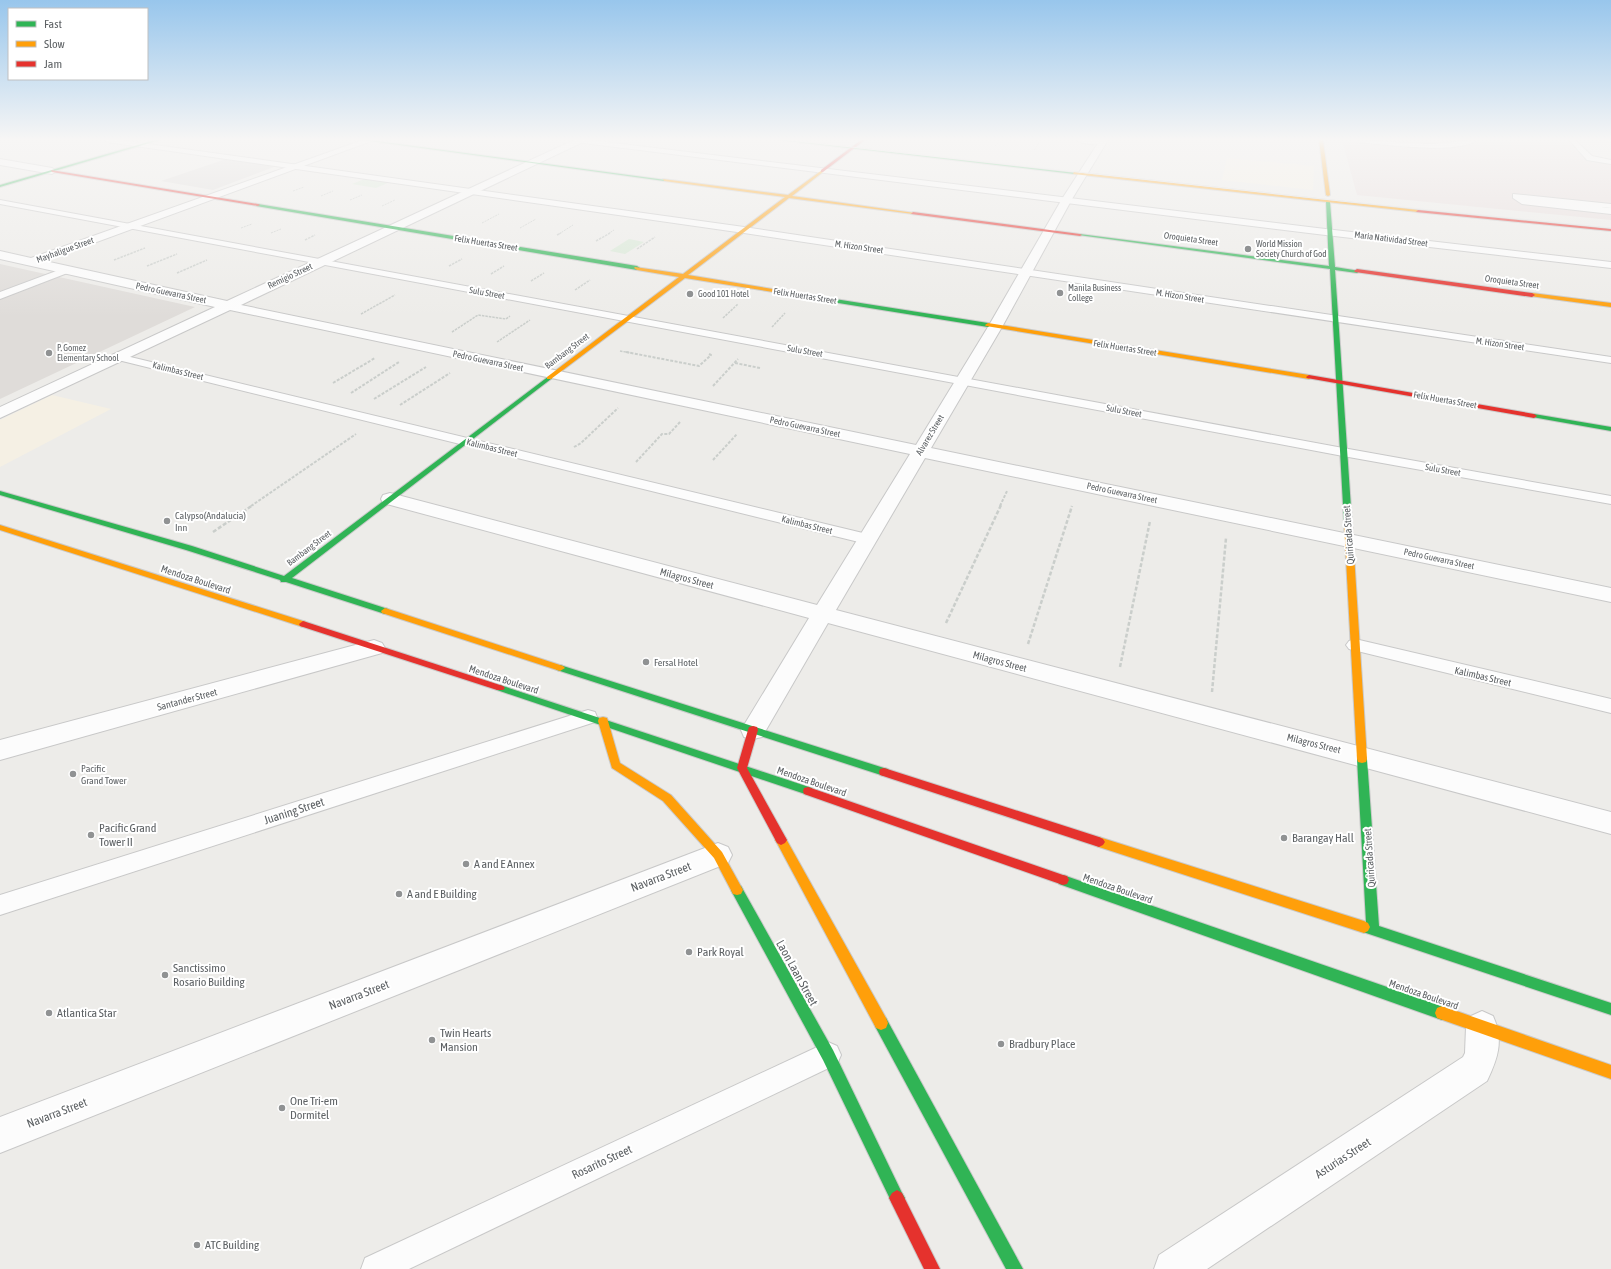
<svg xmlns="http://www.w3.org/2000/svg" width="1611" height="1269" font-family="'Asap Condensed',sans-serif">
	<rect width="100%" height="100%" fill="#edece9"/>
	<g fill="#f5f0e4">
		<path d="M 1227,158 L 1314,166 L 1313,190 L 1222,180 Z"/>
		<path d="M 52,395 L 111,409 L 0,467 L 0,420 Z"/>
	</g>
	<path fill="#dddbd9" d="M 229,158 L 279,165 L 213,190 L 161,181 Z"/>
	<path fill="#dfdcd9" d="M 0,264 L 195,307 L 0,399 Z"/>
	<path fill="#e8dedd" d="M 1342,140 L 1567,140 L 1587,161 L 1611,163 L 1611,220 L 1357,195 Z"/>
	<g fill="#d8e8d6">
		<path d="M 367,178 L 390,182 L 376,188 L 352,184 Z"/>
		<path d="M 629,239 L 644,242 L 625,254 L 610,251 Z"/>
	</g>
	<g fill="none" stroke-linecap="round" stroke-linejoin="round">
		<g stroke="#c8c8c8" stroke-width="2">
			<g id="lane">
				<path d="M 104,140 L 119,140 L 744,227 L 1611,357 L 1611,363 L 744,233 L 107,142 Z"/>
				<path d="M 572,140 L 589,140 L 1317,228 L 1611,262 L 1611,268 L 1317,234 L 575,142 Z"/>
				<path d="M 1076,140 L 1099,140 L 1106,142 C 1101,146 1080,144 1076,140 Z"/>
				<path d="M 1353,140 L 1431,144 L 1477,140 C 1458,155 1382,144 1356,142 Z"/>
				<path d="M 1569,140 L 1575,140 L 1592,156 L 1611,160 L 1611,164 L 1587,160 Z"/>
				<path d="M 1607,140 L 1611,140 L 1611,142 L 1608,141 Z"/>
				<path d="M 1513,194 L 1611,204 L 1611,208 L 1524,199 L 1611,208 L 1611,214 L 1522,204 L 1513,198 Z"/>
				<path d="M 0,200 L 1343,448 L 1611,496 L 1611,504 L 1343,456 L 0,204 Z"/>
				<path d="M 67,267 L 72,270 L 70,272 L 0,299 L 0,292 Z"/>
				<path d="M 118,354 L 867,534 L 872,536 L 875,539 L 872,542 L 867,544 L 114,359 L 112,357 L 114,355 Z"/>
				<path d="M 1355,639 L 1611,699 L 1611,713 L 1349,649 L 1346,645 L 1349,641 Z"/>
				<path d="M 588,710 L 595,712 L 597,717 L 595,722 L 0,915 L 0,895 Z"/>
				<path d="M 828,1042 L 837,1046 L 841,1055 L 837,1064 L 409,1269 L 361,1269 L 365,1258 Z"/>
			</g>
		</g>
		<g stroke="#c8c8c8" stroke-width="2">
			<g id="street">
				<path d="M 363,140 L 374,140 L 45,261 L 227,301 L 574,140 L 584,140 L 583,142 L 241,305 L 916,445 L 988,327 L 1062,199 L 1100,140 L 1108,140 L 1072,199 L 1002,327 L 931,448 L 1611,588 L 1611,602 L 925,458 L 836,610 L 1611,812 L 1611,834 L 828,623 L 762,737 L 753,739 L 744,737 L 741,730 L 809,618 L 383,503 L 381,499 L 383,495 L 390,493 L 817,605 L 910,454 L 230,310 L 0,418 L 0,407 L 215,307 L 0,259 L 0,251 L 31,258 Z"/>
				<path d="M 0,159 L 52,168 L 57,171 L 52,174 L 0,165 Z"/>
				<path d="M 374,640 L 382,643 L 385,648 L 382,653 L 0,760 L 0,740 Z"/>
				<path d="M 718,843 L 728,847 L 732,855 L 728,863 L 0,1153 L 0,1117 Z"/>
				<path d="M 1482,1011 L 1493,1016 C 1504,1040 1498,1058 1487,1081 L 1207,1269 L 1154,1269 L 1159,1255 L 1463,1057 L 1465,1053 L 1466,1027 L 1471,1016 Z"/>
			</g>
		</g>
		<g stroke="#cacaca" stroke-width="2">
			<g id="fast">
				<path d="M 155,140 L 160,140 L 0,187 L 0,185 Z"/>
				<path d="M 362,140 L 369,140 L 666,180 L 664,181 Z"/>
				<path d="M 778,140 L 786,140 L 1076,173 L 1074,174 Z"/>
				<path d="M 1326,201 L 1330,202 L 1335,267 L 1360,271 L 1357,273 L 1335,270 L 1352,523 L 1348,525 L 1344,523 L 1330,269 L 1078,235 L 1080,234 L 1329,266 Z"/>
				<path d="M 258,204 L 637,266 L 640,268 L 637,270 L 256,206 Z"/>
				<path d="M 803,294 L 988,323 L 991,325 L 988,327 L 801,297 L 800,296 Z"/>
				<path d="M 549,376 L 552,378 L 551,379 L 292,578 L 388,609 L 389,611 L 385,614 L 286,582 L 281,582 L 280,580 L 186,550 L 0,495 L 0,491 L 192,546 L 284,576 Z"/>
				<path d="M 1534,414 L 1611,427 L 1611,431 L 1532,417 L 1532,415 Z"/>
				<path d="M 560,665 L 884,768 L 888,769 L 889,772 L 888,775 L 884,776 L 557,670 L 555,668 Z"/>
				<path d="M 500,685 L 812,788 L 813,791 L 812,794 L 808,795 L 497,690 L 495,688 L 497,686 Z"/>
				<path d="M 1362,755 L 1366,756 L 1367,759 L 1379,926 L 1611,1003 L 1611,1015 L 1360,931 L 1358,927 L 1360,923 L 1366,922 L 1357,759 L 1358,756 Z"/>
				<path d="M 1063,875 L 1442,1006 L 1447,1008 L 1449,1013 L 1447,1018 L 1442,1020 L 1059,884 L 1057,880 L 1059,876 Z"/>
				<path d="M 737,885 L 741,886 L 833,1050 L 902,1193 L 905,1198 L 902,1203 L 897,1206 L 892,1203 L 823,1060 L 733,894 L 731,890 L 733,886 Z"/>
				<path d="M 881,1016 L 886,1018 L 1023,1269 L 1006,1269 L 876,1028 L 874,1023 L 876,1018 Z"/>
			</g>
		</g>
		<g stroke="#cacaca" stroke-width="2">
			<g id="slow">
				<path d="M 1319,140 L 1323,140 L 1330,195 L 1328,196 L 1326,195 Z"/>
				<path d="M 822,170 L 823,172 L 792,196 L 915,213 L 913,214 L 789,198 L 688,275 L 803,294 L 806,296 L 805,297 L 685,278 L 551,379 L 547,379 L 547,377 L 679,277 L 637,270 L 634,268 L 635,267 L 683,274 L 785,197 L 664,181 L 663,179 L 788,195 Z"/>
				<path d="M 1074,172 L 1418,210 L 1420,211 L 1418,212 L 1073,174 Z"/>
				<path d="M 1532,293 L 1611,303 L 1611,307 L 1530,296 L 1530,294 Z"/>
				<path d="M 988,323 L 1309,375 L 1312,377 L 1309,379 L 986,326 L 985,325 Z"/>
				<path d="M 1345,521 L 1351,521 L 1352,523 L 1367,759 L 1366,762 L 1362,763 L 1358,762 L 1357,759 L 1344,523 Z"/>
				<path d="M 0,525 L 306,622 L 307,624 L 303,627 L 300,626 L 0,530 Z"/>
				<path d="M 385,608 L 563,666 L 565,668 L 560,671 L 557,670 L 382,613 L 381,611 Z"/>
				<path d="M 603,717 L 607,718 L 608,721 L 620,763 L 671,795 L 722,852 L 743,890 L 741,894 L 737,895 L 733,894 L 714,858 L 663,801 L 612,768 L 598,721 L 599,718 Z"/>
				<path d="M 781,835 L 785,837 L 886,1018 L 888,1023 L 886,1028 L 881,1030 L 876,1028 L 777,843 L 775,840 L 777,837 Z"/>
				<path d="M 1099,837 L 1364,921 L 1368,923 L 1370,927 L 1368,931 L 1364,933 L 1099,847 L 1095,845 L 1093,842 L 1095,839 Z"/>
				<path d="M 1442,1006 L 1611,1065 L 1611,1079 L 1437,1018 L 1435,1013 L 1437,1008 Z"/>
			</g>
		</g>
		<g stroke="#cacaca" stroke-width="2">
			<g id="jam">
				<path d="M 861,140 L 865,140 L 823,172 L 821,172 L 821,170 Z"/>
				<path d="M 51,170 L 258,204 L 260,205 L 258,206 L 52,172 Z"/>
				<path d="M 1418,210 L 1611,229 L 1611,231 L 1416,212 Z"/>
				<path d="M 913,212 L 1080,234 L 1082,235 L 1080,236 L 911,214 Z"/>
				<path d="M 1357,269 L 1532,293 L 1535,295 L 1532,297 L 1355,272 L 1354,271 Z"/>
				<path d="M 1309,375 L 1534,414 L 1537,416 L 1534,418 L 1307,378 L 1306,377 Z"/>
				<path d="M 303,621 L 503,686 L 505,688 L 503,690 L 497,690 L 300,626 L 299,624 Z"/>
				<path d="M 753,726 L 757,727 L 758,730 L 747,768 L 787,840 L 785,843 L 781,845 L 777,843 L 737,768 L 748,730 L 749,727 Z"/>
				<path d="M 884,768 L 1099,837 L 1103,839 L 1105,842 L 1103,845 L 1099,847 L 880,775 L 879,772 L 880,769 Z"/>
				<path d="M 808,787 L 1063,875 L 1067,876 L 1069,880 L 1067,884 L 1063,885 L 804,794 L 803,791 L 804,788 Z"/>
				<path d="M 897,1190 L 902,1193 L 940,1269 L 924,1269 L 889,1198 L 892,1193 Z"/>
			</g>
		</g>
		<g stroke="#cacecb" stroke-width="1" stroke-dasharray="2 1" stroke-linecap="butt">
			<path d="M 995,146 L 1002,140"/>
			<path d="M 1034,150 L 1041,140"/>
			<path d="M 293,191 L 304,187"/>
			<path d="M 321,196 L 333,191"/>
			<path d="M 350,200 L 362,195"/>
			<path d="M 382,206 L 395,200"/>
			<path d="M 482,223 L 499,214"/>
			<path d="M 241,228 L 252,224"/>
			<path d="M 520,228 L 536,219"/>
			<path d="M 271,233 L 281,229"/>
			<path d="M 559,234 L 573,225"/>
			<path d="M 608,234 L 614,230"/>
		</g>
		<g stroke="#cacecb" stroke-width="1.5" stroke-dasharray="2.5 1" stroke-linecap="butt">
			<path d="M 557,235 L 561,233"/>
			<path d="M 305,240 L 315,235"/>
			<path d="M 596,241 L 610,233"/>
			<path d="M 637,249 L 655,237"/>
			<path d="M 114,260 L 145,248"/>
			<path d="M 147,266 L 177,254"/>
			<path d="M 449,266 L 462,259"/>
			<path d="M 177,273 L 207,260"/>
			<path d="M 491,274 L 504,266"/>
			<path d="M 531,281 L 544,273"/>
			<path d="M 575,290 L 590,280"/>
			<path d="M 361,314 L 395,295"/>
			<path d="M 723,318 L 738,304"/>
			<path d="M 772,327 L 785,313"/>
			<path d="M 452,332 L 478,315 L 506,319 L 510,316"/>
			<path d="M 497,342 L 530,320"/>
			<path d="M 620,351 L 631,353"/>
		</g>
		<g stroke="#cacecb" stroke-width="2" stroke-dasharray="3 1.5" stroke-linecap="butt">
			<path d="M 626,352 L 699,366 L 711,355 L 709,354"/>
			<path d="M 735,363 L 760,368"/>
			<path d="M 333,383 L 375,358"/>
			<path d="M 713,386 L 738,359"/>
			<path d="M 351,393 L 399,362"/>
			<path d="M 374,399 L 426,367"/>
			<path d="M 400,405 L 450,373"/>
			<path d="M 574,447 L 581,443 L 618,408"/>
			<path d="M 713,460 L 737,434"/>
			<path d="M 636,462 L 662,434 L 669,434 L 680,422"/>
			<path d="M 251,506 L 356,434"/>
			<path d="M 1000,506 L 1007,491"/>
		</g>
		<g stroke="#cacecb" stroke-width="2.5" stroke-dasharray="4 2" stroke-linecap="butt">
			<path d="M 213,532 L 253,505"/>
			<path d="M 946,623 L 1001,505"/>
			<path d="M 1028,644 L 1072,506"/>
			<path d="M 1120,667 L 1150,521"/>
			<path d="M 1212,692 L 1226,538"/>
		</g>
		<use href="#lane" fill="#fcfcfc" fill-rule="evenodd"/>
		<use href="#street" fill="#fcfcfc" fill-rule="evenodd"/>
		<use href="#fast" fill="#30b455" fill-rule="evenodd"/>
		<use href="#slow" fill="#ff9f0a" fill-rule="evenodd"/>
		<use href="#jam" fill="#e5322d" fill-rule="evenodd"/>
		<path stroke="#e3e3e2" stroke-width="1" d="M 788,140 L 1341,201 L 1611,228"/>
	</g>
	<linearGradient id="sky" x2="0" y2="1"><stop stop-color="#98c6ec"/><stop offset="0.44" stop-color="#f7f6f5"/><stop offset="1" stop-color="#f7f6f5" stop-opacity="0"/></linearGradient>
	<rect width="1611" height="317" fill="url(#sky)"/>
	<g fill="#909293" stroke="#fff" stroke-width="1.5">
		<circle cx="1248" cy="249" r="4"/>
		<circle cx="1060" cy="293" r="4"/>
		<circle cx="690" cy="294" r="4"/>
		<circle cx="49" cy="353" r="4"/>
		<circle cx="167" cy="521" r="4"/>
		<circle cx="646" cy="662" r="4"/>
		<circle cx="73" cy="774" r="4"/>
		<circle cx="91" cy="835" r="4"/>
		<circle cx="1284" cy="838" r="4"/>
		<circle cx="466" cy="864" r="4"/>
		<circle cx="399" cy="894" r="4"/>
		<circle cx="689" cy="952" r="4"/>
		<circle cx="165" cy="975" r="4"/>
		<circle cx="49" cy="1013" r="4"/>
		<circle cx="432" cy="1040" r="4"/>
		<circle cx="1001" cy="1044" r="4"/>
		<circle cx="282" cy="1108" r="4"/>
		<circle cx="197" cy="1245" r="4"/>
	</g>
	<g text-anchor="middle" stroke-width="4" stroke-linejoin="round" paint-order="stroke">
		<g font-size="9" fill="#5e6265" stroke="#fff">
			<text transform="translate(1191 239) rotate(8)" y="3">Oroquieta Street</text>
			<text transform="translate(1391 239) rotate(7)" y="3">Maria Natividad Street</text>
			<text transform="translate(486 243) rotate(9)" y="3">Felix Huertas Street</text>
			<text transform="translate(859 247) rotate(8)" y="3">M. Hizon Street</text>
			<text transform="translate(65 250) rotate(-20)" y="3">Mayhaligue Street</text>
			<text transform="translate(290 276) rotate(-25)" y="3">Remigio Street</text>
			<text transform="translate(1512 282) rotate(8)" y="3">Oroquieta Street</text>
			<text transform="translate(171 293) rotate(12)" y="3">Pedro Guevarra Street</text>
			<text transform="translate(487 293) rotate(10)" y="3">Sulu Street</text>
			<text transform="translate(805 296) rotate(9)" y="3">Felix Huertas Street</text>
			<text transform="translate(1180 296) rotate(9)" y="3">M. Hizon Street</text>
			<text transform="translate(1500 344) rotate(8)" y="3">M. Hizon Street</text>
			<text transform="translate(1125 348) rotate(9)" y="3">Felix Huertas Street</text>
			<text transform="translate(567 351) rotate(-37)" y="3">Bambang Street</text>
			<text transform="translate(805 351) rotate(10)" y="3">Sulu Street</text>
			<text transform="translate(488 361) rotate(12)" y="3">Pedro Guevarra Street</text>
			<text transform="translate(178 371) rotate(14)" y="3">Kalimbas Street</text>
			<text transform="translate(1445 400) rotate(10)" y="3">Felix Huertas Street</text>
			<text transform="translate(1124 411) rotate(11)" y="3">Sulu Street</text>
			<text transform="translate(805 427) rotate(12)" y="3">Pedro Guevarra Street</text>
			<text transform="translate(930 435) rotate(-59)" y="3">Alvarez Street</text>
			<text transform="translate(492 448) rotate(14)" y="3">Kalimbas Street</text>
			<text transform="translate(1443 470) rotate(10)" y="3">Sulu Street</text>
			<text transform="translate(1122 493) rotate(12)" y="3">Pedro Guevarra Street</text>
			<text transform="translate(807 525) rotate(14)" y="3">Kalimbas Street</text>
			<text transform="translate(309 548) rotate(-37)" y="3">Bambang Street</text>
			<text transform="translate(1439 559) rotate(12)" y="3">Pedro Guevarra Street</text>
		</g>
		<g font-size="9" fill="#5e6265" stroke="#fff" text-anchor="start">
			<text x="1256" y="247">World Mission<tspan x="1256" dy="10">Society Church of God</tspan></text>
			<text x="1068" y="291">Manila Business<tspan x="1068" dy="10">College</tspan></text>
			<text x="698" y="297">Good 101 Hotel</text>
			<text x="57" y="351">P. Gomez<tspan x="57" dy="10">Elementary School</tspan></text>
		</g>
		<g font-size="10" fill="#5e6265" stroke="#fff" text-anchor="start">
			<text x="175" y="519">Calypso(Andalucia)<tspan x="175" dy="12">Inn</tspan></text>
			<text x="654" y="666">Fersal Hotel</text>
			<text x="81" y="772">Pacific<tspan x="81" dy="12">Grand Tower</tspan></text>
		</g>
		<g font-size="10" fill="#5e6265" stroke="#fff">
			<text transform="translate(1348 535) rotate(-94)" y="4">Quiricada Street</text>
			<text transform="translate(687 578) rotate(15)" y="4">Milagros Street</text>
			<text transform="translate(196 579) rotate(18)" y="4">Mendoza Boulevard</text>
			<text transform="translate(1000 661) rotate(15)" y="4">Milagros Street</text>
			<text transform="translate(1483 676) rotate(13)" y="4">Kalimbas Street</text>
			<text transform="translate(504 679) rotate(18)" y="4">Mendoza Boulevard</text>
			<text transform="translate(187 699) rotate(-15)" y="4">Santander Street</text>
			<text transform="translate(1314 743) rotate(14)" y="4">Milagros Street</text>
			<text transform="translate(812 781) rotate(19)" y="4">Mendoza Boulevard</text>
			<text transform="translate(1369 858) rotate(-94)" y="4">Quiricada Street</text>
			<text transform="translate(1118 888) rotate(19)" y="4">Mendoza Boulevard</text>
			<text transform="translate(1424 994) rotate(19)" y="4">Mendoza Boulevard</text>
		</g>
		<g font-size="12" fill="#5e6265" stroke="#fff">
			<text transform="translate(294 811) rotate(-18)" y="4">Juaning Street</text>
			<text transform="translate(661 877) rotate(-21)" y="4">Navarra Street</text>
			<text transform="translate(797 973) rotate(61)" y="4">Laon Laan Street</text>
			<text transform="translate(359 995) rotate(-21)" y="4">Navarra Street</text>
			<text transform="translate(57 1113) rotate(-21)" y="4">Navarra Street</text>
			<text transform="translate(1343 1158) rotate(-33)" y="4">Asturias Street</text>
			<text transform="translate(602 1162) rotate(-25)" y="4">Rosarito Street</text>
		</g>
		<g font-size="12" fill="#5e6265" stroke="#fff" text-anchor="start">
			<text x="99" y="832">Pacific Grand<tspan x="99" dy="14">Tower II</tspan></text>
			<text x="1292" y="842">Barangay Hall</text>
			<text x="474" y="868">A and E Annex</text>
			<text x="407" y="898">A and E Building</text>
			<text x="697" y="956">Park Royal</text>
			<text x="173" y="972">Sanctissimo<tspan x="173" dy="14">Rosario Building</tspan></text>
			<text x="57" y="1017">Atlantica Star</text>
			<text x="440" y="1037">Twin Hearts<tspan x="440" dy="14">Mansion</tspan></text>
			<text x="1009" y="1048">Bradbury Place</text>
			<text x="290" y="1105">One Tri-em<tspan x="290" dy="14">Dormitel</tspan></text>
			<text x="205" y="1249">ATC Building</text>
		</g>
	</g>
	<rect x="8" y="8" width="140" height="72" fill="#ffffff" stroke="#bfc0c1"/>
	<rect x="16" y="21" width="20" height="6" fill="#30b455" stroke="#bfc0c1"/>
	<text x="44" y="28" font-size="12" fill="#5e6265">Fast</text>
	<rect x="16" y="41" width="20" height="6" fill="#ff9f0a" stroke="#bfc0c1"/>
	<text x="44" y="48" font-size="12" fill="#5e6265">Slow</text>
	<rect x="16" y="61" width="20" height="6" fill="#e5322d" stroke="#bfc0c1"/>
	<text x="44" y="68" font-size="12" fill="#5e6265">Jam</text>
</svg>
